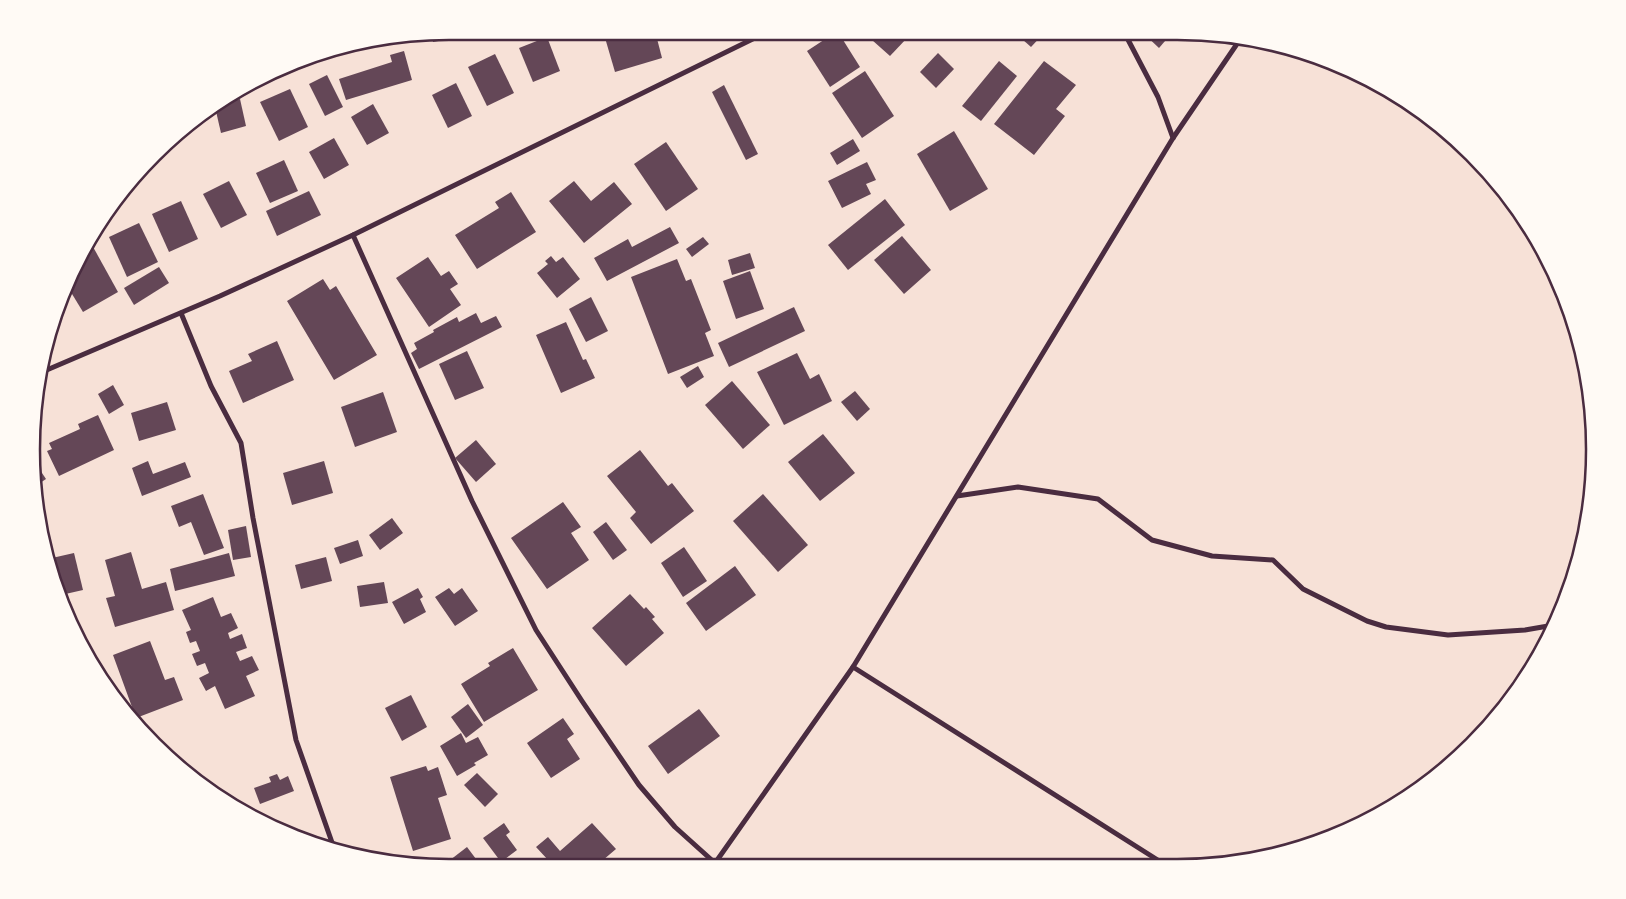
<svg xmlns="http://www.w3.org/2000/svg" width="1626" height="899" font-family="Ubuntu,sans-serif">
	<rect width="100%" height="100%" fill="#f7e1d7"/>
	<g fill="#644757">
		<path d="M 603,31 L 655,31 L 662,58 L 615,72 Z"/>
		<path d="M 447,32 L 449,39 L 433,42 L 432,34 Z"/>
		<path d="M 836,32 L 838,32 L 860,67 L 830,87 L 807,51 Z"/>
		<path d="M 863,32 L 902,32 L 908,37 L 890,56 Z"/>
		<path d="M 1014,32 L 1045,32 L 1031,47 Z"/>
		<path d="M 1142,32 L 1171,32 L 1172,33 L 1159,48 Z"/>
		<path d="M 547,37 L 560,71 L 533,82 L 519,48 Z"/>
		<path d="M 404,51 L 412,80 L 346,100 L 339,79 L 392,62 L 390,55 Z"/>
		<path d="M 938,53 L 954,69 L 936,88 L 920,72 Z"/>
		<path d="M 495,54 L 514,93 L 487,106 L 468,67 Z"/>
		<path d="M 999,61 L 1017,76 L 981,121 L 962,106 Z"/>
		<path d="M 1044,61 L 1076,85 L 1056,109 L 1065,116 L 1034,155 L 994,124 Z"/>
		<path d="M 865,71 L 894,116 L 862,138 L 832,93 Z"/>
		<path d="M 327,75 L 343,107 L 325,116 L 309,84 Z"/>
		<path d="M 456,83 L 472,116 L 448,128 L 432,95 Z"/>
		<path d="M 724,85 L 758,154 L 746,160 L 712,92 Z"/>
		<path d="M 290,89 L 308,127 L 279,141 L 260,102 Z"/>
		<path d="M 240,99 L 246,126 L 221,133 L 215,107 L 224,102 Z"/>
		<path d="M 373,104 L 389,133 L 367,145 L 351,117 Z"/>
		<path d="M 954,131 L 988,189 L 950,211 L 917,154 Z"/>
		<path d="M 334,138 L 349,165 L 324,179 L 309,152 Z"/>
		<path d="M 853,139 L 860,151 L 837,165 L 830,153 Z"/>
		<path d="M 666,142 L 698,189 L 666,211 L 634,164 Z"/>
		<path d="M 284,160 L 298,191 L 270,203 L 256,173 Z"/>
		<path d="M 867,162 L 876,180 L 866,184 L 871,194 L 842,208 L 828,181 Z"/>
		<path d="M 229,181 L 247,215 L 221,228 L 203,194 Z"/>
		<path d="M 574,181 L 591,201 L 614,182 L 632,204 L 584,243 L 549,201 Z"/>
		<path d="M 309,191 L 321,215 L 277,236 L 266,211 Z"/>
		<path d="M 511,192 L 536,232 L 477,269 L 455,235 L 499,208 L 495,202 Z"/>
		<path d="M 885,199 L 905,225 L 848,270 L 828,245 Z"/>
		<path d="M 181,201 L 198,239 L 169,252 L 152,214 Z"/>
		<path d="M 139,223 L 158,262 L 127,277 L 109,237 Z"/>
		<path d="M 670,227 L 679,243 L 607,281 L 594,258 L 628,239 L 632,247 Z"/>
		<path d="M 902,236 L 931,270 L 904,294 L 874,260 Z"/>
		<path d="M 703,237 L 709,244 L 692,257 L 686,249 Z"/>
		<path d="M 92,245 L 118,292 L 83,312 L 69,289 L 88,247 Z"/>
		<path d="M 750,253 L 755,268 L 732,275 L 728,260 Z"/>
		<path d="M 551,256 L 556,262 L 563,257 L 580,279 L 557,298 L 537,273 L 548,264 L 545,261 Z"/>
		<path d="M 428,257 L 441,276 L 449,271 L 458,284 L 450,289 L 461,305 L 429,327 L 396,278 Z"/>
		<path d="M 677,259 L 686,281 L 691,279 L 711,330 L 705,333 L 714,356 L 668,374 L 631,277 Z"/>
		<path d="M 159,267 L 169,283 L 134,305 L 124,288 Z"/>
		<path d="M 750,271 L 764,309 L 736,319 L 723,281 Z"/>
		<path d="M 323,279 L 330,290 L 336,286 L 377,355 L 334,380 L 287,301 Z"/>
		<path d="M 591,297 L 608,331 L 586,342 L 569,309 Z"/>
		<path d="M 794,307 L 805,331 L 729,367 L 718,343 Z"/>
		<path d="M 476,313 L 481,323 L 496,316 L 502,327 L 419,369 L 411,353 L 417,349 L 414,343 L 434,332 L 433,330 L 457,317 L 459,322 Z"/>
		<path d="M 566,322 L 583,360 L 586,359 L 595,378 L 561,393 L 536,335 Z"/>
		<path d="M 277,341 L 294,380 L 243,403 L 229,371 L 252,361 L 248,354 Z"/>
		<path d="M 467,351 L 484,388 L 455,400 L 439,364 Z"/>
		<path d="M 797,353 L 810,379 L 819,374 L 832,401 L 784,425 L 757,372 Z"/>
		<path d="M 698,366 L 704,377 L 687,388 L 680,377 Z"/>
		<path d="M 732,381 L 770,425 L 743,449 L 705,405 Z"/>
		<path d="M 113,385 L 124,405 L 109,414 L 98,394 Z"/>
		<path d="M 855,391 L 870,409 L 857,421 L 841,402 Z"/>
		<path d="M 383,392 L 397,432 L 355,447 L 341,407 Z"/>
		<path d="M 167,402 L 176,430 L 139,441 L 131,413 Z"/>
		<path d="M 98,415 L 114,450 L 59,476 L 47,451 L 52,449 L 49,443 L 80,429 L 78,424 Z"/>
		<path d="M 823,434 L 855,473 L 820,501 L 788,462 Z"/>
		<path d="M 476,440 L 496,464 L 476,482 L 455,458 Z"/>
		<path d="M 640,450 L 668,486 L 672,483 L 694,511 L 651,544 L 630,518 L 636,512 L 607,476 Z"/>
		<path d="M 34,461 L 46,479 L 34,487 L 32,477 Z"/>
		<path d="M 148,461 L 153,474 L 185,462 L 191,477 L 142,496 L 132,468 Z"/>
		<path d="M 324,461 L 333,493 L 292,505 L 283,473 Z"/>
		<path d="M 203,494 L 224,548 L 204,555 L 191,522 L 179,527 L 171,506 Z"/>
		<path d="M 763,494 L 808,545 L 778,572 L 733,521 Z"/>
		<path d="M 563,502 L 581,527 L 571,533 L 589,560 L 547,589 L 511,538 Z"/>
		<path d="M 392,518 L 403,533 L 380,550 L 369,535 Z"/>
		<path d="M 606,522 L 627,550 L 613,560 L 593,532 Z"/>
		<path d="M 246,526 L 251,557 L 233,560 L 228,530 Z"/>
		<path d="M 358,540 L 363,556 L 340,564 L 334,548 Z"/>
		<path d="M 684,547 L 707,581 L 683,597 L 661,563 Z"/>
		<path d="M 131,552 L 142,589 L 166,582 L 174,610 L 115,627 L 106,598 L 115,596 L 105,560 Z"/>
		<path d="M 74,553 L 83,590 L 61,595 L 52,558 Z"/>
		<path d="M 229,553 L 235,576 L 175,591 L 170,569 Z"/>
		<path d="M 326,557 L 332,581 L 301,589 L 295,565 Z"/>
		<path d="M 735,566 L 756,595 L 706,631 L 686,603 Z"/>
		<path d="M 384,582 L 388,603 L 360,607 L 357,586 Z"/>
		<path d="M 418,588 L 423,597 L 420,599 L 426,612 L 404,624 L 392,602 Z"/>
		<path d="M 449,588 L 454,594 L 462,588 L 478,611 L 455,626 L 435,597 Z"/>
		<path d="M 630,594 L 644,609 L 646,607 L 655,617 L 652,619 L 664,633 L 626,666 L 592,628 Z"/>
		<path d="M 213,597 L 221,617 L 231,613 L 238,628 L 228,633 L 230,639 L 242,634 L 247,648 L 236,652 L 240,661 L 252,656 L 259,670 L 246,676 L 255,696 L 225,709 L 215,686 L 206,691 L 199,678 L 209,673 L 205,663 L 197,666 L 192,654 L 200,651 L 196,641 L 190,643 L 186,632 L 191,630 L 182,610 Z"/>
		<path d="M 150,641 L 165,680 L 174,677 L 183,700 L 136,718 L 113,655 Z"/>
		<path d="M 513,648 L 538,690 L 484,722 L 461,684 L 490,666 L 488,663 Z"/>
		<path d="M 411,695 L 427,727 L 402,741 L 385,708 Z"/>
		<path d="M 468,704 L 483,725 L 466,738 L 451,717 Z"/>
		<path d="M 699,709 L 720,736 L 668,774 L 648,746 Z"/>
		<path d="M 563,718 L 574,734 L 567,739 L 580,759 L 551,778 L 527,743 Z"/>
		<path d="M 461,733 L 466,743 L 478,737 L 488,755 L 474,763 L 476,765 L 457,776 L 440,746 Z"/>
		<path d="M 426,766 L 428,771 L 438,767 L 447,795 L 438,798 L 451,839 L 413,851 L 390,777 Z"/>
		<path d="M 477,773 L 498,794 L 485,807 L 464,785 Z"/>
		<path d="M 277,774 L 280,780 L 288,776 L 294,791 L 260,804 L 254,788 L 271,782 L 269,777 Z"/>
		<path d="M 504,823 L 510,832 L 506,835 L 517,850 L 501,862 L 483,838 Z"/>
		<path d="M 592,823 L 616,849 L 596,866 L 543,866 L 549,861 L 536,847 L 548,837 L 560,851 Z"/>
		<path d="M 467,847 L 482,867 L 441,867 Z"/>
	</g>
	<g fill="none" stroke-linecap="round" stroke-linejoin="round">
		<g stroke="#4a2c40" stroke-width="5">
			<path d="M 1124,32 L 1158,97 L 1173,138"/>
			<path d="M 353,235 L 472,501 L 536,630 L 582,701 L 639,785 L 675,827 L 715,863"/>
			<path d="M 181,313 L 211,386 L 241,443 L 253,518 L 296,740 L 335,851"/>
			<path d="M 42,372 L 220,296 L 353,235 L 767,32"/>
			<path d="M 957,496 L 1018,487 L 1098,499 L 1152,540 L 1212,556 L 1273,560 L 1303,589 L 1367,621 L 1386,627 L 1448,635 L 1525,630 L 1554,625"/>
			<path d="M 853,667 L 1164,864"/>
			<path d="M 713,866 L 853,667 L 1173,138 L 1241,38"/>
		</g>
	</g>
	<path d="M0 0H1626V899H0ZM449 40H1177A409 409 0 0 1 1586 449V450A409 409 0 0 1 1177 859H449A409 409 0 0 1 40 450V449A409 409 0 0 1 449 40Z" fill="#fffaf5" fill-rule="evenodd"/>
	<path fill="none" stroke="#4a2c40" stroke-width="2.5" d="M449 40H1177A409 409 0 0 1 1586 449V450A409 409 0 0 1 1177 859H449A409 409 0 0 1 40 450V449A409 409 0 0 1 449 40Z"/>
</svg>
